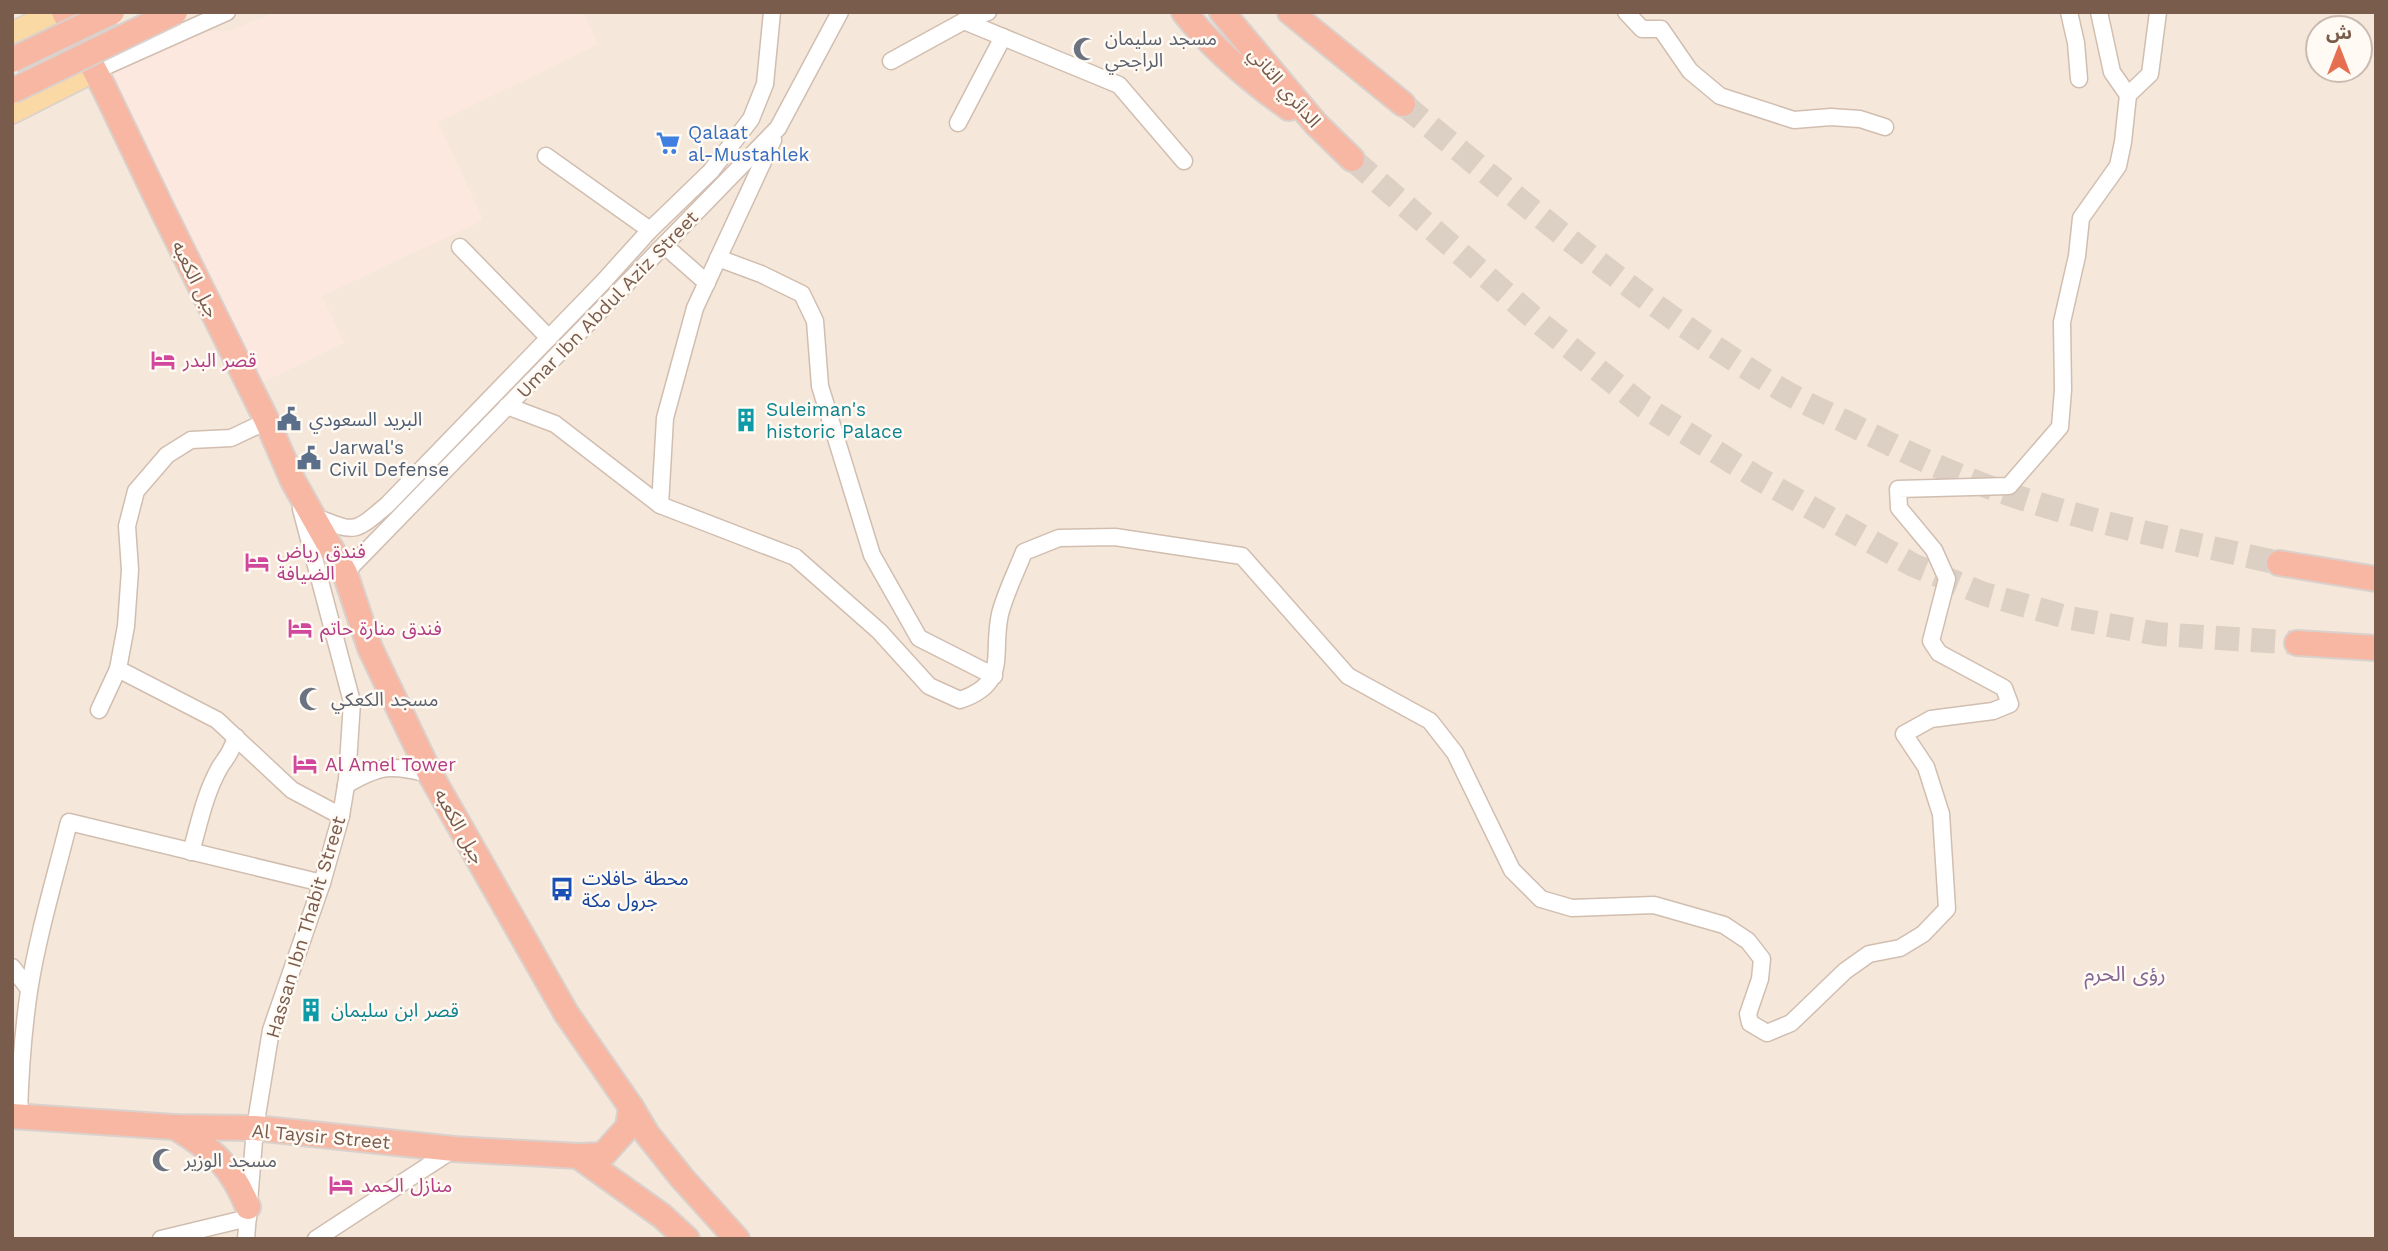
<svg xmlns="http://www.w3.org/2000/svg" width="2388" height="1251" font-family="'Work Sans','Noto Sans Arabic',sans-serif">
	<rect width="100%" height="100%" fill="#fdf6ec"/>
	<path fill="#f5e8da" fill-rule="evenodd" d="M 12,12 L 2376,12 L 2376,1239 L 12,1239 ZM 2318,28 L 2360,28 L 2360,70 L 2318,70 Z"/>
	<path fill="#fde8e0" d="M 276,12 L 583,12 L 598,44 L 438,122 L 483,220 L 322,296 L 344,343 L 261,383 L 109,68 L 195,31 L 230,31 Z"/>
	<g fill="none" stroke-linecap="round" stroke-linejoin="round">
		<g stroke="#dcd0c4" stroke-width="24" stroke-dasharray="24 12" stroke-linecap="butt">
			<path d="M 1403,104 C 1526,205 1646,308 1782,390 C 1802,402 1823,411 1844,421 C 1885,442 1926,462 1968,479 C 2069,519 2174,539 2279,563"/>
			<path d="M 1352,159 L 1542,325 L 1643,406 L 1756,477 L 1913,565 L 1984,594 L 2070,618 L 2158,634 L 2297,643"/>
		</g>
		<g stroke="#d1beb0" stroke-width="19">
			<g id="minor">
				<path d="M 1626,12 L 1642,29 L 1661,29 L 1690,71 L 1720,96 L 1794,120 L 1831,117 L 1860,119 L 1885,127"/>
				<path d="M 2069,12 L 2076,43 L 2079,79"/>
				<path d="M 964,21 L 1119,85 L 1184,161"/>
				<path d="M 891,61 L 964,21 L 988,12"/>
				<path d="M 95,71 L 227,12"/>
				<path d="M 2128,95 L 2150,74 L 2158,12"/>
				<path d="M 958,123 L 1003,37"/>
				<path d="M 546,156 L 650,230"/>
				<path d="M 665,246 L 707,283"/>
				<path d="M 460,247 L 549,338"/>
				<path d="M 718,258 L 761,274 L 802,294 L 815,321 L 820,386 L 872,555 L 919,638 L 994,676"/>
				<path d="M 507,406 L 555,424 L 660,505 L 665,418 L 695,308 L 773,140"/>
				<path d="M 660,505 L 795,557 L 879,631 L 929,686 L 960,700 C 1010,683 991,655 1000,614 C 1005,594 1016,572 1024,552 L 1059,538 L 1115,537 L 1242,556 L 1348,676 L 1430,721 L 1455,753 L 1512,870 L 1541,899 L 1572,908 L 1654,905 L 1724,925 L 1748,941 L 1762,959 L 1760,979 L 1748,1014 L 1750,1023 L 1767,1033 L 1791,1023 L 1845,971 L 1869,954 L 1900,948 L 1923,934 L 1947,909 L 1941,814 L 1926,767 L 1904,734 L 1931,719 L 1993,711 L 2010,704 L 2004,688 L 1939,653 L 1931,641 L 1947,579 L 1934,550 L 1899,508 L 1898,489 L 2009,486 L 2060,427 L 2063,390 L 2062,322 L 2077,256 L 2081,218 L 2118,166 L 2123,142 L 2128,95 L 2112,72 L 2099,12"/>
				<path d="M 313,516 C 355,532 352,535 387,505 L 603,282 L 650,230 L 711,171 L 751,119 L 765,84 L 772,12"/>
				<path d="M 345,573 L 778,128 L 840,12"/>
				<path d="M 118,669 L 217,720 L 292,790 L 341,816"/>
				<path d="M 99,710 L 118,669 L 126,626 L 130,570 L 127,526 L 136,491 L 167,455 L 191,440 L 231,438 L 267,421"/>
				<path d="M 346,785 C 381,764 391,765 430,774"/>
				<path d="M 191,852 C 199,824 205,793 220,767 C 228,755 231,752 236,737"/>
				<path d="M 12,967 L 29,989"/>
				<path d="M 19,1115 C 20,1074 23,1032 29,991 C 38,934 55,878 69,822 L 322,883"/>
				<path d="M 161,1239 L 248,1218"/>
				<path d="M 246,1239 L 255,1128 L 271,1030 L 322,883 L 341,816 L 347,779 L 352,702 L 301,509"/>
				<path d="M 316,1239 L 454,1149"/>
			</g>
		</g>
		<g stroke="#dad1cd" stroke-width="24">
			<g id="major">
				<path d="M 12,33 L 55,12"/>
				<path d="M 12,113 L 95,71"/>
			</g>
		</g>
		<g stroke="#dad1cd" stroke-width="28">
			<g id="highway">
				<path d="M 64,12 L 103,86 L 163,211 L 267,421 L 293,481 L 345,573 L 370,648 L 430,774 L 566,1013 L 631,1107 L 647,1134 L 682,1178 L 737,1239"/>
				<path d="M 1184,12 C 1213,49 1251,81 1289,108"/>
				<path d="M 1222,12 L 1316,124 L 1352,159"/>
				<path d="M 1290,12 L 1403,104"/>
				<path d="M 2279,563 L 2376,579"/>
				<path d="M 2297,643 L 2376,648"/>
				<path d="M 12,1116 L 174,1127 L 255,1128 L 454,1149 L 578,1156 L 603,1155 L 628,1127 L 631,1107"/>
				<path d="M 175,1127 C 214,1151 230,1164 248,1207"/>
				<path d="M 578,1156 L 662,1216 L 687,1239"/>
			</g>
		</g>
		<use href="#minor" stroke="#fff" stroke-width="16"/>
		<use href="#major" stroke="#fbd9a5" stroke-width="21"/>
		<use href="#highway" stroke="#f7b7a3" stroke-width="24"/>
		<g stroke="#dad1cd" stroke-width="28" stroke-linecap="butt">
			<g id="highway-bridge">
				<path d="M 12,60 L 112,12"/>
				<path d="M 12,91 L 175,12"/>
			</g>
		</g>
		<use href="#highway-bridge" stroke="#f7b7a3" stroke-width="24"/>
	</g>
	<defs>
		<g id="mosque-bare" transform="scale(1.89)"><path d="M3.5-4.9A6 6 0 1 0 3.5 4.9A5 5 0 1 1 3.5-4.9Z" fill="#6b7280" stroke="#fffaf3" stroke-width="2.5" paint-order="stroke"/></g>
		<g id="supermarket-bare" transform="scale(1.89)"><path d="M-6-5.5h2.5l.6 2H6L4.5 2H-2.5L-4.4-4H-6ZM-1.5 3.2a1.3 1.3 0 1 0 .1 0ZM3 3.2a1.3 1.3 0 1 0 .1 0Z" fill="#3f7fe0" stroke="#fffaf3" stroke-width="2.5" paint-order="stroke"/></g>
		<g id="hotel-bare" transform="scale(1.89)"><path d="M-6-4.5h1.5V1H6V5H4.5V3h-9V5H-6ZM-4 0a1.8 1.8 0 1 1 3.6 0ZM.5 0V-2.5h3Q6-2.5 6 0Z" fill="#d1479c" stroke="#fffaf3" stroke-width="2.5" paint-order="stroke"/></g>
		<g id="civic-bare" transform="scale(1.89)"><path d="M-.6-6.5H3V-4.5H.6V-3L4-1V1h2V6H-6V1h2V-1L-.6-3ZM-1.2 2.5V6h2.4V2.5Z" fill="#5c6f8a" stroke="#fffaf3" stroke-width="2.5" paint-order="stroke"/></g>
		<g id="building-bare" transform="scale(1.89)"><path d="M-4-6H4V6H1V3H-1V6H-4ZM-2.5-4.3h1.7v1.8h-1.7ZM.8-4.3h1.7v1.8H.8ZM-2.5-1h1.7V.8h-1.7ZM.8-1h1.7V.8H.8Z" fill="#0f9aa8" stroke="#fffaf3" stroke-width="2.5" paint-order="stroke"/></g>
		<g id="bus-bare" transform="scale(1.89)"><path d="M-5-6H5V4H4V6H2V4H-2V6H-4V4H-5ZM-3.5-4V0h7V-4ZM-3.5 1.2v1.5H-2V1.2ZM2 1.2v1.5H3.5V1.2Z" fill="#1a4fb4" stroke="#fffaf3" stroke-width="2.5" paint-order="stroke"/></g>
	</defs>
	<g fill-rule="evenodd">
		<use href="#mosque-bare" x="1085" y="49"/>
		<use href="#supermarket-bare" x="668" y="143"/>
		<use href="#hotel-bare" x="163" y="360"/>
		<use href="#civic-bare" x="289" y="419"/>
		<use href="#building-bare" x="746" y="420"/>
		<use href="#civic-bare" x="309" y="458"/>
		<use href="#hotel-bare" x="257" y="562"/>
		<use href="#hotel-bare" x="300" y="628"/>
		<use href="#mosque-bare" x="311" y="699"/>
		<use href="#hotel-bare" x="305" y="764"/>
		<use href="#bus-bare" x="562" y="889"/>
		<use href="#building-bare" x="311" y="1010"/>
		<use href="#mosque-bare" x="164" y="1160"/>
		<use href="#hotel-bare" x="341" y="1185"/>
	</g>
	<g text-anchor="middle" stroke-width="5" stroke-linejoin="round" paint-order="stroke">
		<g font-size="19" fill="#5b616d" stroke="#fffaf3" text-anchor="start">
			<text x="1105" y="45">مسجد سليمان<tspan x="1105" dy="22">الراجحي</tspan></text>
			<text x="331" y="706">مسجد الكعكي</text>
			<text x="184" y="1167">مسجد الوزير</text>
		</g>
		<g font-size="19" fill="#7a5c4d" stroke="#fffaf3">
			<text transform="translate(1285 87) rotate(49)" y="7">الدائري الثاني</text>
			<text transform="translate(196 279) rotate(64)" y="7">جبل الكعبه</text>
			<text transform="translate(607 304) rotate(-46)" y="7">Umar Ibn Abdul Aziz Street</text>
			<text transform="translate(460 826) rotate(61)" y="7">جبل الكعبه</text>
			<text transform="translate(305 927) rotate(-73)" y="7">Hassan Ibn Thabit Street</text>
			<text transform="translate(321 1136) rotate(5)" y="7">Al Taysir Street</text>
		</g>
		<g font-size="19" fill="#366cbe" stroke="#fffaf3" text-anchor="start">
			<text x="688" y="139">Qalaat<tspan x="688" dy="22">al-Mustahlek</tspan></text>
		</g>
		<g font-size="19" fill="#b23c85" stroke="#fffaf3" text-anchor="start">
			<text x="183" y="367">قصر البدر</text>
			<text x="277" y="558">فندق رياض<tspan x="277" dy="22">الضيافة</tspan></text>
			<text x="320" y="635">فندق منارة حاتم</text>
			<text x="325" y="771">Al Amel Tower</text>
			<text x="361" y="1192">منازل الحمد</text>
		</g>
		<g font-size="19" fill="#0d838f" stroke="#fffaf3" text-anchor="start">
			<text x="766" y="416">Suleiman's<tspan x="766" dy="22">historic Palace</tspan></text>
			<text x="331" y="1017">قصر ابن سليمان</text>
		</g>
		<g font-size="19" fill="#4e5e75" stroke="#fffaf3" text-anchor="start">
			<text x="309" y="426">البريد السعودي</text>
			<text x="329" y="454">Jarwal's<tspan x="329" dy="22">Civil Defense</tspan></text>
		</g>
		<g font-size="19" fill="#164399" stroke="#fffaf3" text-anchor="start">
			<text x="582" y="885">محطة حافلات<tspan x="582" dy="22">جرول مكة</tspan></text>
		</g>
		<g font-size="21" fill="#846695" stroke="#fffaf3">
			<text x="2125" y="981">رؤى الحرم</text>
		</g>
	</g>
	<rect width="2388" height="1251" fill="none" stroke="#7a5c4d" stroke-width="28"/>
	<g transform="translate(2339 49)"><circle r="33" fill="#fffaf3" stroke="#cabbb1" stroke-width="2"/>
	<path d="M0-5L12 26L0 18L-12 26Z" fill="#e76f51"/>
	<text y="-10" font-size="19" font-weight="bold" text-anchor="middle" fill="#7a5c4d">ش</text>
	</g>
</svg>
